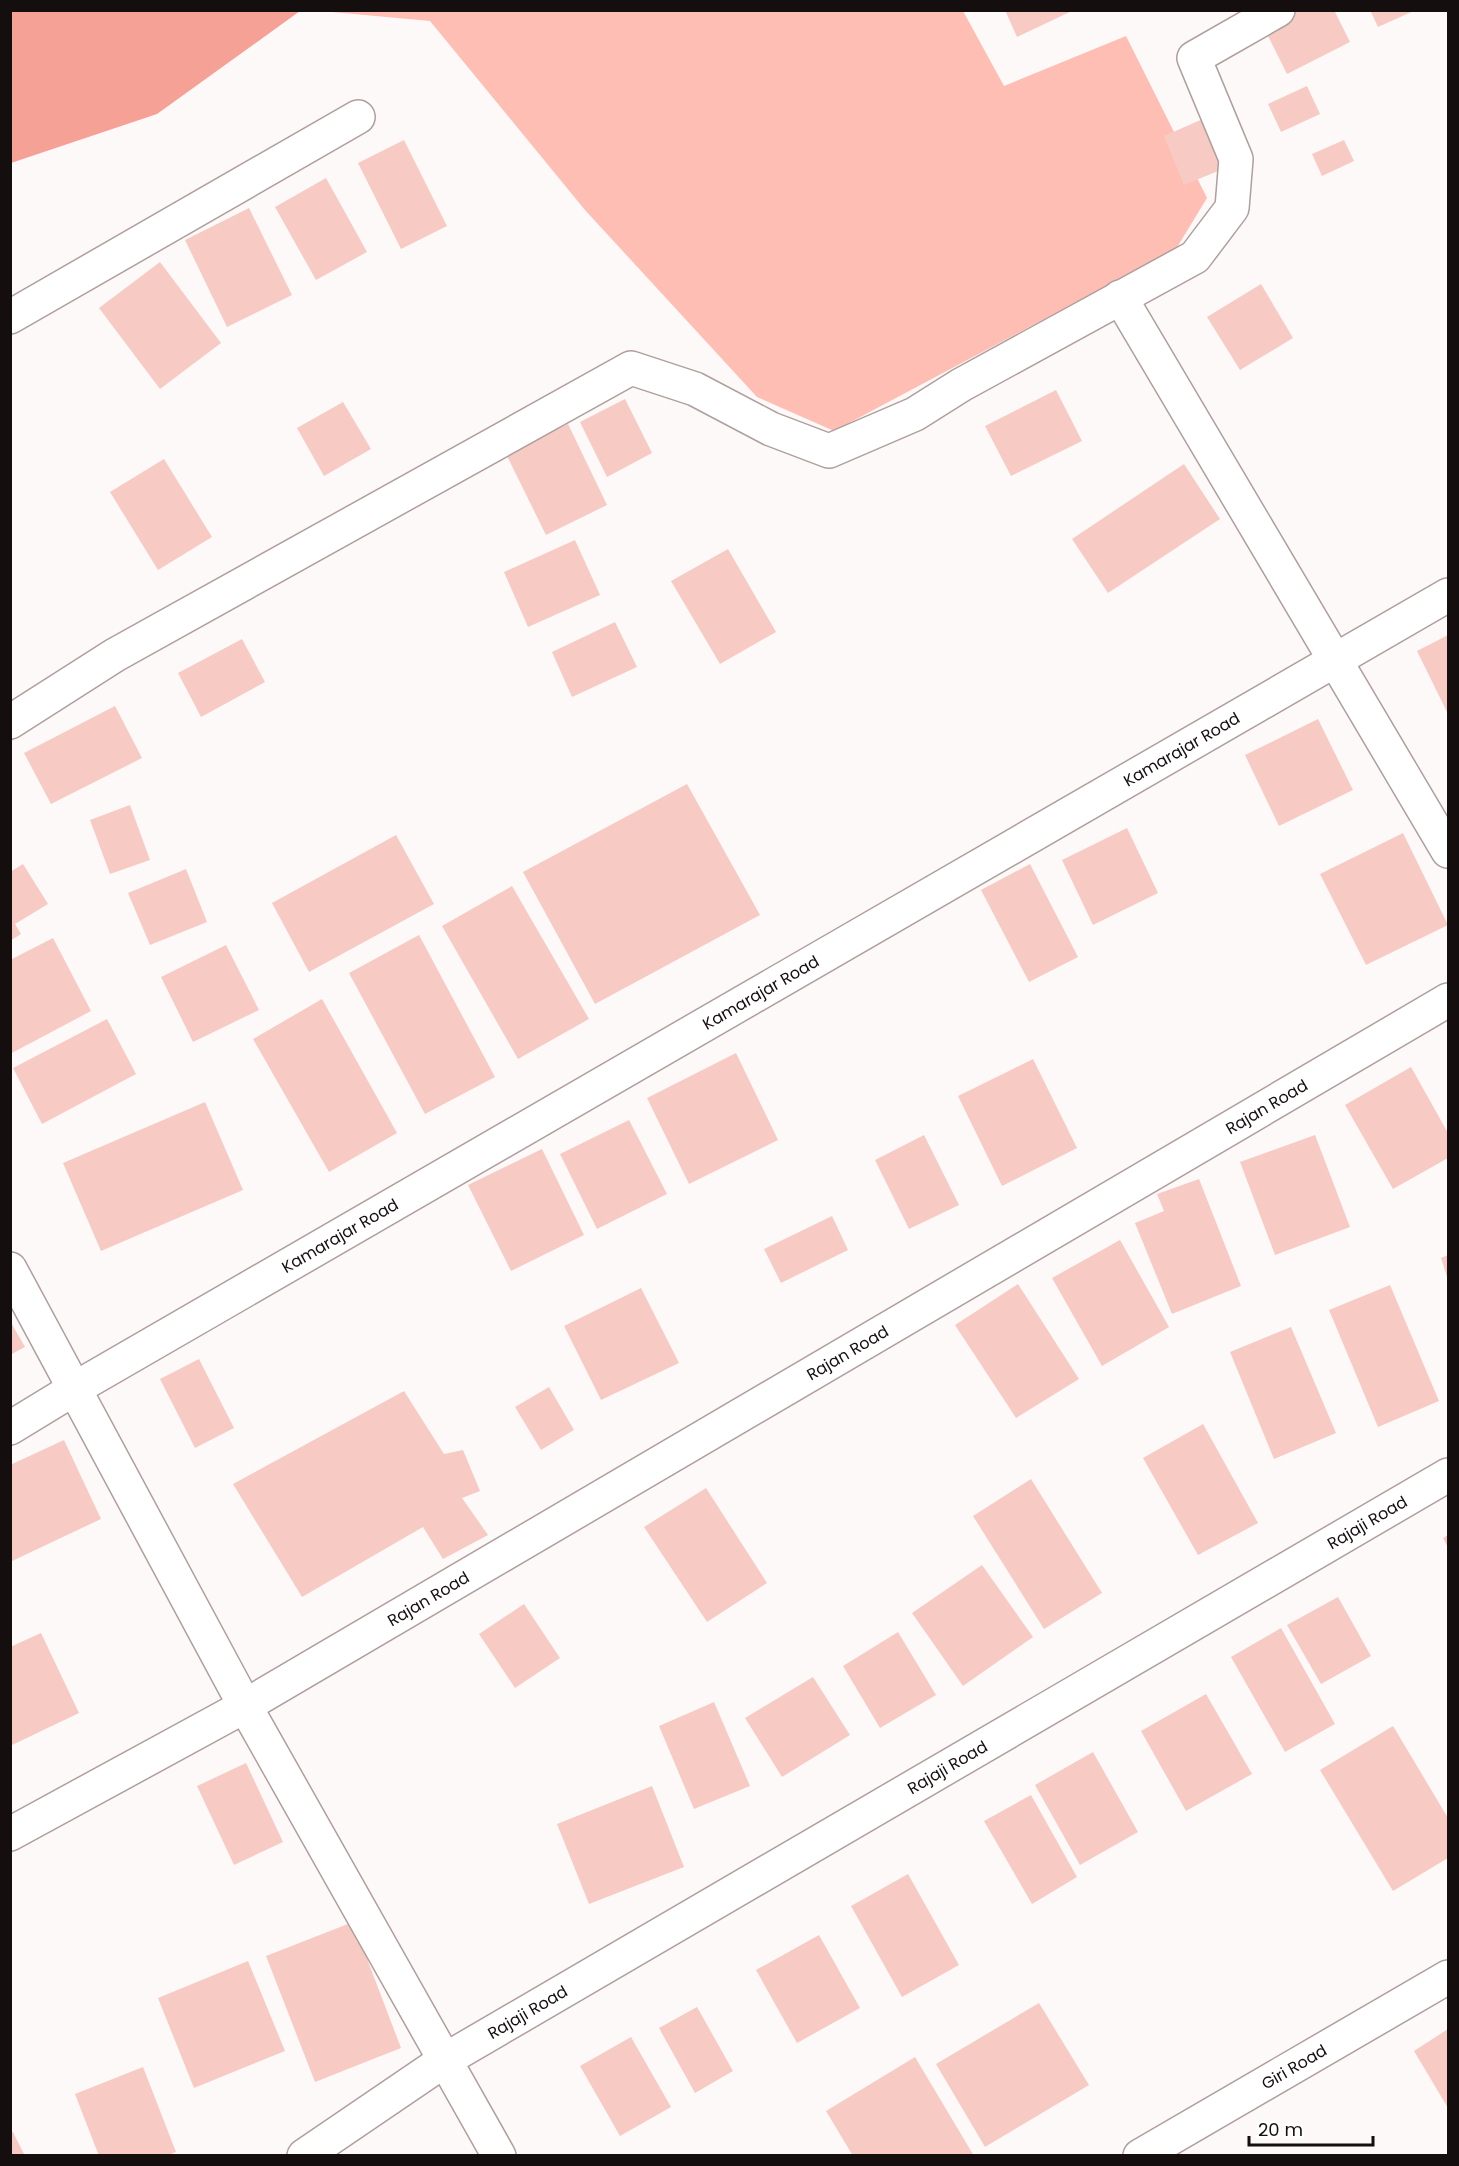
<svg xmlns="http://www.w3.org/2000/svg" width="1459" height="2166" font-family="Poppins,sans-serif">
	<rect width="100%" height="100%" fill="#fdf9f9"/>
	<path fill="#ffbeb4" d="M 321,11 L 963,11 L 1004,86 L 1126,36 L 1207,198 L 1176,249 L 834,431 L 757,397 L 585,210 L 430,21 Z"/>
	<path fill="#f5a195" d="M 10,11 L 11,10 L 300,11 L 157,114 L 11,163 Z"/>
	<g fill="#f7cbc4">
		<path d="M 1005,10 L 1074,10 L 1017,37 Z"/>
		<path d="M 1289,10 L 1334,10 L 1350,42 L 1287,74 L 1262,24 Z"/>
		<path d="M 1370,10 L 1416,10 L 1378,27 Z"/>
		<path d="M 1307,86 L 1320,114 L 1281,132 L 1268,104 Z"/>
		<path d="M 1205,118 L 1223,169 L 1184,185 L 1164,136 Z"/>
		<path d="M 404,140 L 447,226 L 401,249 L 358,163 Z"/>
		<path d="M 1344,140 L 1354,161 L 1322,176 L 1312,154 Z"/>
		<path d="M 326,178 L 367,252 L 316,280 L 275,207 Z"/>
		<path d="M 249,208 L 292,295 L 227,327 L 185,240 Z"/>
		<path d="M 160,262 L 221,343 L 160,389 L 99,308 Z"/>
		<path d="M 1261,284 L 1293,338 L 1240,370 L 1207,317 Z"/>
		<path d="M 1056,390 L 1082,441 L 1011,476 L 985,426 Z"/>
		<path d="M 625,399 L 652,453 L 607,477 L 580,422 Z"/>
		<path d="M 343,402 L 371,449 L 324,476 L 297,428 Z"/>
		<path d="M 568,424 L 607,505 L 546,535 L 506,454 Z"/>
		<path d="M 164,459 L 212,537 L 158,570 L 110,492 Z"/>
		<path d="M 1184,464 L 1220,519 L 1108,593 L 1072,539 Z"/>
		<path d="M 575,540 L 600,595 L 528,627 L 504,572 Z"/>
		<path d="M 728,549 L 776,632 L 720,664 L 671,581 Z"/>
		<path d="M 615,622 L 637,667 L 572,697 L 552,652 Z"/>
		<path d="M 1448,635 L 1448,714 L 1417,651 Z"/>
		<path d="M 242,639 L 265,682 L 201,717 L 178,673 Z"/>
		<path d="M 115,706 L 142,758 L 51,804 L 24,753 Z"/>
		<path d="M 1318,719 L 1353,790 L 1279,826 L 1245,755 Z"/>
		<path d="M 687,784 L 760,915 L 595,1004 L 523,872 Z"/>
		<path d="M 130,805 L 150,860 L 110,874 L 90,820 Z"/>
		<path d="M 1127,828 L 1158,893 L 1093,925 L 1062,860 Z"/>
		<path d="M 1403,833 L 1448,925 L 1366,965 L 1320,874 Z"/>
		<path d="M 396,835 L 434,904 L 309,972 L 272,903 Z"/>
		<path d="M 23,864 L 48,904 L 15,924 L 21,934 L 10,941 L 10,872 Z"/>
		<path d="M 1030,864 L 1078,957 L 1029,982 L 981,890 Z"/>
		<path d="M 186,869 L 207,922 L 150,945 L 128,893 Z"/>
		<path d="M 512,886 L 589,1019 L 518,1059 L 442,926 Z"/>
		<path d="M 419,935 L 495,1077 L 425,1114 L 349,973 Z"/>
		<path d="M 53,938 L 91,1011 L 10,1054 L 10,960 Z"/>
		<path d="M 226,945 L 259,1010 L 193,1042 L 161,977 Z"/>
		<path d="M 322,999 L 397,1133 L 329,1172 L 253,1039 Z"/>
		<path d="M 107,1019 L 136,1074 L 42,1124 L 13,1068 Z"/>
		<path d="M 736,1053 L 778,1140 L 689,1184 L 647,1098 Z"/>
		<path d="M 1033,1059 L 1077,1148 L 1002,1186 L 958,1096 Z"/>
		<path d="M 1411,1067 L 1448,1133 L 1448,1158 L 1393,1189 L 1345,1105 Z"/>
		<path d="M 205,1102 L 243,1190 L 101,1251 L 63,1163 Z"/>
		<path d="M 629,1120 L 667,1194 L 597,1229 L 560,1154 Z"/>
		<path d="M 924,1135 L 959,1205 L 909,1229 L 875,1160 Z"/>
		<path d="M 1315,1135 L 1350,1227 L 1275,1255 L 1240,1162 Z"/>
		<path d="M 542,1149 L 584,1235 L 511,1271 L 468,1185 Z"/>
		<path d="M 1199,1179 L 1241,1286 L 1172,1314 L 1135,1223 L 1164,1211 L 1157,1194 Z"/>
		<path d="M 832,1216 L 848,1250 L 781,1283 L 764,1249 Z"/>
		<path d="M 1120,1240 L 1169,1327 L 1102,1366 L 1052,1278 Z"/>
		<path d="M 1448,1255 L 1448,1280 L 1441,1258 Z"/>
		<path d="M 1018,1284 L 1079,1379 L 1016,1418 L 955,1325 Z"/>
		<path d="M 1390,1285 L 1439,1401 L 1378,1427 L 1329,1310 Z"/>
		<path d="M 641,1288 L 679,1363 L 601,1400 L 564,1326 Z"/>
		<path d="M 10,1321 L 25,1347 L 10,1355 Z"/>
		<path d="M 1291,1327 L 1336,1433 L 1274,1459 L 1230,1352 Z"/>
		<path d="M 199,1359 L 234,1428 L 195,1448 L 160,1379 Z"/>
		<path d="M 549,1387 L 574,1430 L 541,1450 L 515,1407 Z"/>
		<path d="M 404,1391 L 444,1454 L 463,1450 L 480,1491 L 462,1498 L 488,1535 L 443,1559 L 423,1527 L 302,1597 L 233,1484 Z"/>
		<path d="M 1203,1424 L 1258,1523 L 1198,1555 L 1143,1458 Z"/>
		<path d="M 64,1440 L 101,1519 L 10,1562 L 10,1465 Z"/>
		<path d="M 1031,1479 L 1102,1593 L 1044,1629 L 973,1516 Z"/>
		<path d="M 706,1488 L 767,1583 L 707,1622 L 644,1527 Z"/>
		<path d="M 1448,1535 L 1448,1548 L 1443,1538 Z"/>
		<path d="M 982,1565 L 1033,1637 L 963,1686 L 912,1613 Z"/>
		<path d="M 1338,1597 L 1371,1656 L 1321,1684 L 1287,1625 Z"/>
		<path d="M 524,1604 L 560,1658 L 515,1688 L 479,1634 Z"/>
		<path d="M 1281,1628 L 1335,1724 L 1285,1752 L 1231,1657 Z"/>
		<path d="M 898,1632 L 936,1695 L 880,1728 L 843,1666 Z"/>
		<path d="M 41,1633 L 79,1713 L 10,1746 L 10,1647 Z"/>
		<path d="M 813,1677 L 850,1735 L 782,1777 L 745,1718 Z"/>
		<path d="M 1206,1694 L 1252,1774 L 1186,1811 L 1141,1731 Z"/>
		<path d="M 714,1702 L 750,1786 L 694,1809 L 659,1726 Z"/>
		<path d="M 1393,1726 L 1448,1818 L 1448,1858 L 1393,1891 L 1320,1770 Z"/>
		<path d="M 1093,1752 L 1138,1832 L 1080,1865 L 1035,1785 Z"/>
		<path d="M 246,1763 L 283,1842 L 234,1865 L 197,1786 Z"/>
		<path d="M 652,1786 L 684,1867 L 589,1904 L 557,1824 Z"/>
		<path d="M 1031,1795 L 1077,1877 L 1032,1904 L 984,1821 Z"/>
		<path d="M 908,1874 L 959,1965 L 902,1997 L 851,1906 Z"/>
		<path d="M 353,1922 L 401,2048 L 315,2082 L 266,1956 Z"/>
		<path d="M 819,1935 L 860,2008 L 797,2043 L 756,1970 Z"/>
		<path d="M 248,1961 L 285,2051 L 194,2088 L 158,1998 Z"/>
		<path d="M 1039,2003 L 1089,2085 L 985,2147 L 936,2064 Z"/>
		<path d="M 697,2007 L 733,2071 L 695,2093 L 659,2028 Z"/>
		<path d="M 1448,2029 L 1448,2108 L 1414,2051 Z"/>
		<path d="M 631,2037 L 671,2107 L 620,2136 L 580,2066 Z"/>
		<path d="M 915,2057 L 974,2156 L 853,2156 L 826,2111 Z"/>
		<path d="M 143,2067 L 176,2152 L 166,2156 L 99,2156 L 75,2094 Z"/>
		<path d="M 13,2132 L 25,2156 L 10,2156 L 10,2133 Z"/>
	</g>
	<g fill="none" stroke-linecap="round" stroke-linejoin="round">
		<g stroke="#af9f9d" stroke-width="36">
			<g id="minor">
				<path d="M 1120,297 L 1448,851"/>
				<path d="M 10,317 L 358,117"/>
				<path d="M 10,722 L 115,655 L 631,368 L 695,389 L 771,429 L 829,451 L 915,414 L 961,385 L 1195,257 L 1232,208 L 1236,159 L 1194,58 L 1278,10"/>
				<path d="M 10,1269 L 245,1706 L 499,2156"/>
				<path id="s1" d="M 10,1428 L 74,1389 L 1448,595"/>
				<path id="s2" d="M 10,1834 L 245,1706 L 1448,1000"/>
				<path id="s3" d="M 304,2156 L 445,2060 L 1448,1475"/>
				<path id="s4" d="M 1140,2156 L 1448,1977"/>
			</g>
		</g>
		<use href="#minor" stroke="#fff" stroke-width="33"/>
	</g>
	<g text-anchor="middle" stroke-width="4.5" stroke-linejoin="round" paint-order="stroke">
		<g font-size="16" fill="#140f0e" stroke="#fff">
			<text dy="6" stroke="none"><textPath href="#s1" startOffset="1354">Kamarajar Road</textPath></text>
			<text dy="6" stroke="none"><textPath href="#s1" startOffset="868">Kamarajar Road</textPath></text>
			<text dy="6" stroke="none"><textPath href="#s2" startOffset="1452">Rajan Road</textPath></text>
			<text dy="6" stroke="none"><textPath href="#s1" startOffset="382">Kamarajar Road</textPath></text>
			<text dy="6" stroke="none"><textPath href="#s2" startOffset="966">Rajan Road</textPath></text>
			<text dy="6" stroke="none"><textPath href="#s3" startOffset="1238">Rajaji Road</textPath></text>
			<text dy="6" stroke="none"><textPath href="#s2" startOffset="480">Rajan Road</textPath></text>
			<text dy="6" stroke="none"><textPath href="#s3" startOffset="752">Rajaji Road</textPath></text>
			<text dy="6" stroke="none"><textPath href="#s3" startOffset="266">Rajaji Road</textPath></text>
			<text dy="6" stroke="none"><textPath href="#s4" startOffset="178">Giri Road</textPath></text>
		</g>
	</g>
	<rect width="1459" height="2166" fill="none" stroke="#140f0e" stroke-width="24"/>
	<path d="M1249 2136v9h124v-9" fill="none" stroke="#140f0e" stroke-width="3"/>
	<text x="1258" y="2136" font-size="18" fill="#140f0e" stroke="#ffffff" stroke-width="4.5" paint-order="stroke">20 m</text>
</svg>
